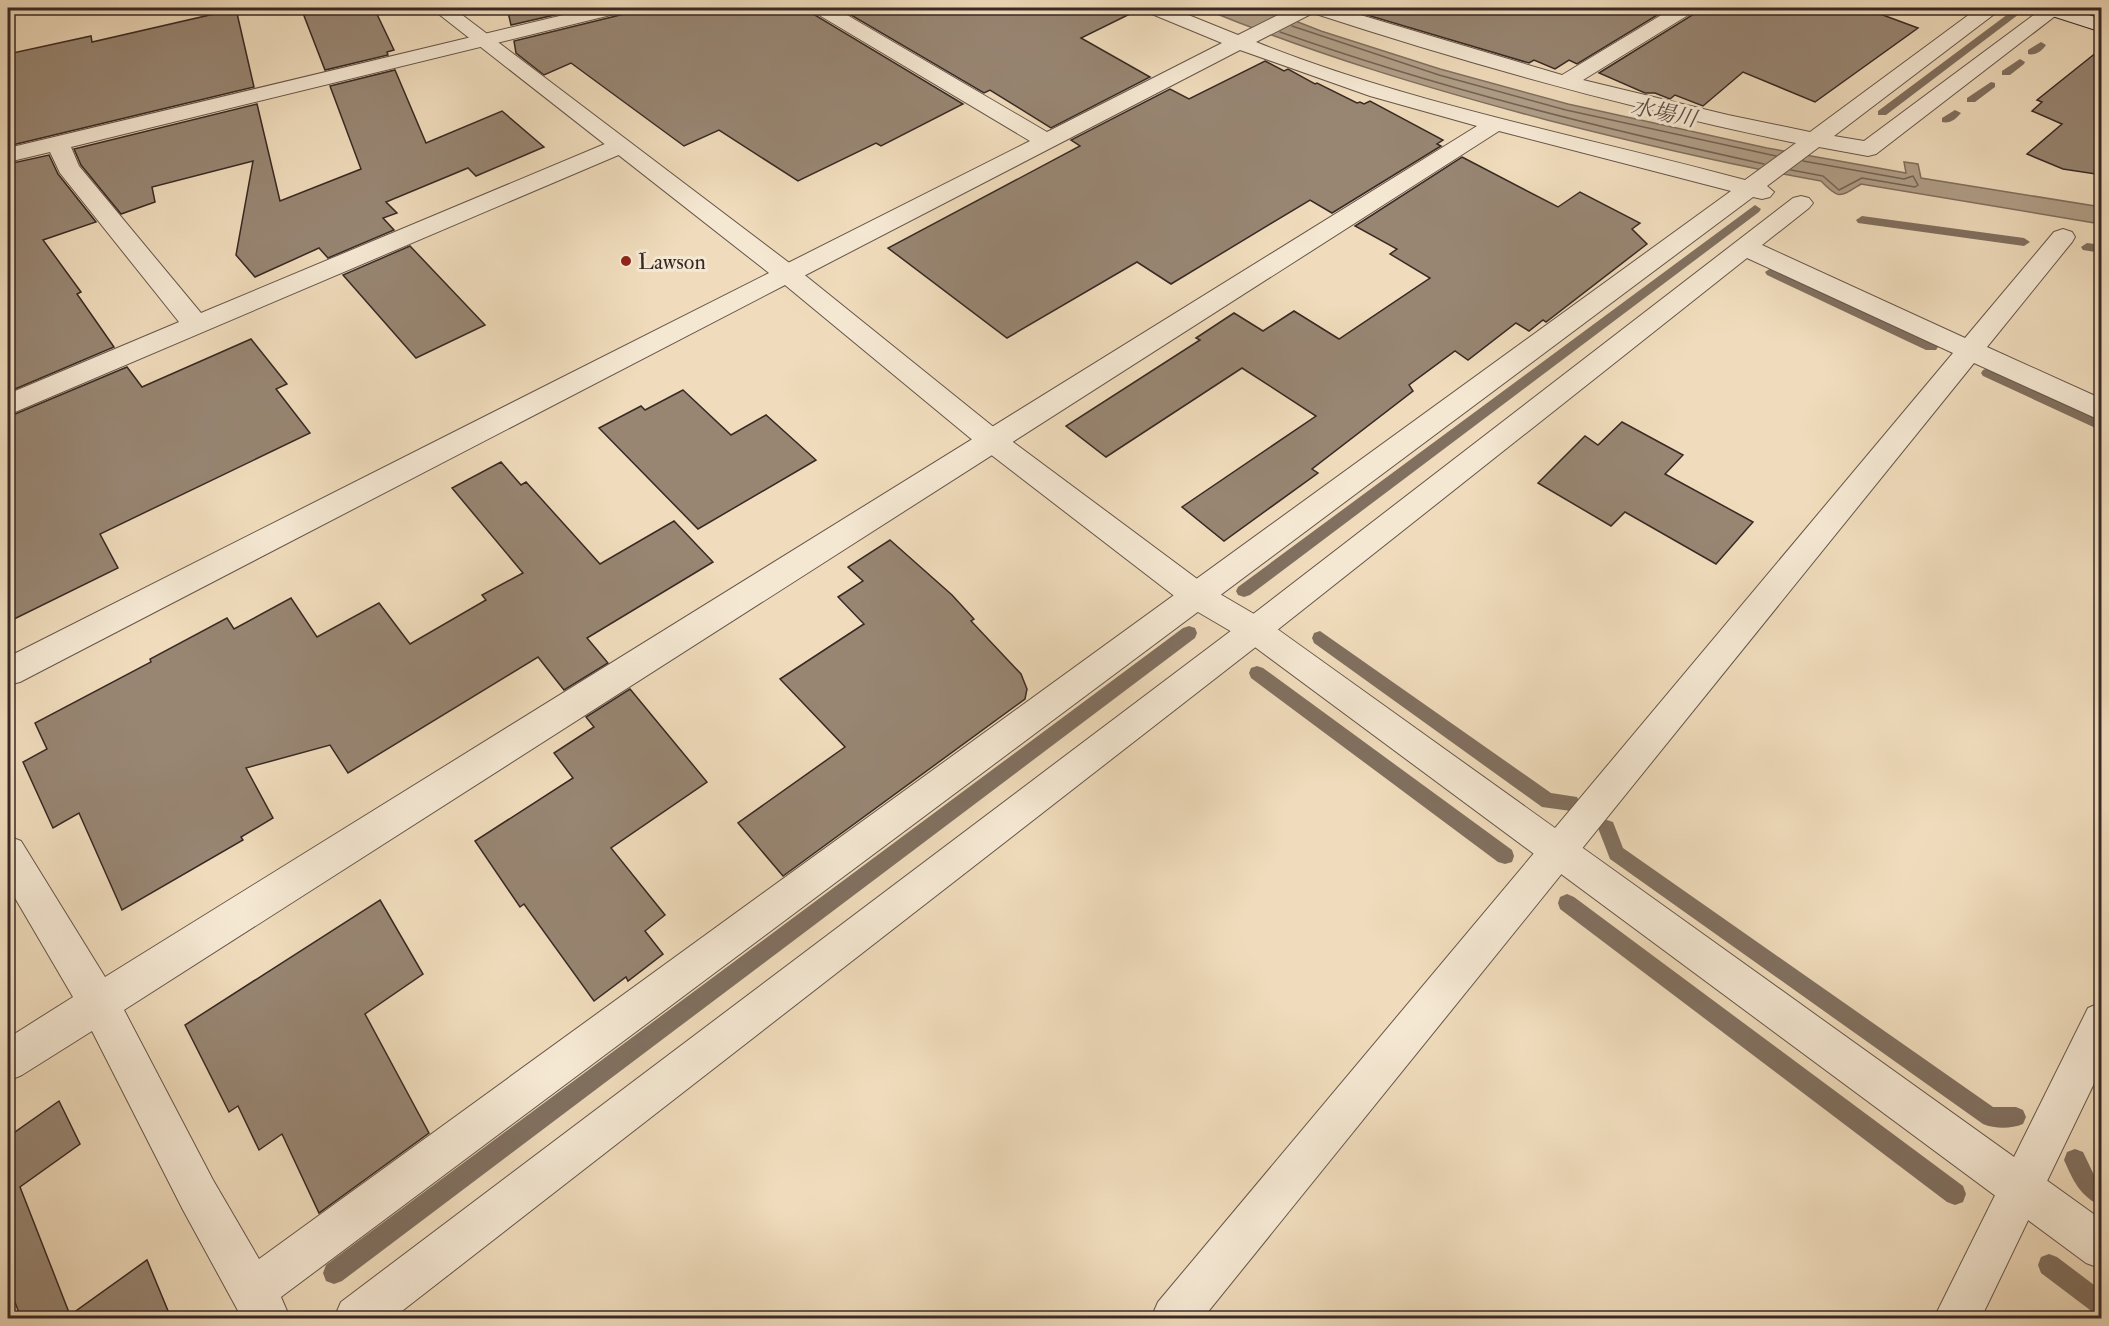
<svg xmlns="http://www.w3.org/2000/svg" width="2109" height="1326" font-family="'IM FELL Double Pica','Noto Serif JP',serif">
	<rect width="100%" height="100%" fill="#f0dcbc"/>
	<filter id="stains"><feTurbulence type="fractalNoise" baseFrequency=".00333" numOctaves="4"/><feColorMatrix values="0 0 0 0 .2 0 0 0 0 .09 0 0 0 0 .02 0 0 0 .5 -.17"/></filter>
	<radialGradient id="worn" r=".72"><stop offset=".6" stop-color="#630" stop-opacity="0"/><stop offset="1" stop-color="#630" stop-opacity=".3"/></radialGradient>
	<path fill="#b19f88" stroke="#817060" stroke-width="1.5" d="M 1202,8 L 1262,8 L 1321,31 L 1440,69 L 1568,104 L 1767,148 L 1906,173 L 1904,162 L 1918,164 L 1921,178 L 2101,207 L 2101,224 L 1861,184 C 1840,197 1839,200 1821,181 C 1729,165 1637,143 1547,120 C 1427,88 1317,55 1202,8 Z"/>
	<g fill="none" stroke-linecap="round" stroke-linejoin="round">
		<g stroke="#746456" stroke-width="1.5">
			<path d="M 1292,26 L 1439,75 L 1566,110 L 1776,156"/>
			<path d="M 1280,32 C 1438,88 1600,128 1764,164"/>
			<path d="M 1791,170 L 1823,176 L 1839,190 L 1862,178 L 1915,187 L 1918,185 L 1913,176 L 1904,179 L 1803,161"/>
		</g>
		<g fill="#817060" fill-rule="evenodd">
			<path d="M 2016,8 L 2027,8 L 1886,115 L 1878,115 L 1878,111 Z"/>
			<path d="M 2041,42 L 2046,45 C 2042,51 2035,56 2028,54 L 2028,50 Z"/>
			<path d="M 2020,59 L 2025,62 L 2024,64 L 2010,75 L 2002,75 L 2002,71 Z"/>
			<path d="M 1991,82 L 1995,83 L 1995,87 L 1975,102 L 1967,102 L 1967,98 Z"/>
			<path d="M 1955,110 L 1961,113 C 1956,119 1950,124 1942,122 L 1942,118 Z"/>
			<path d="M 1755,205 L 1761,209 L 1759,212 L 1250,595 L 1244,597 L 1238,595 L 1236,591 L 1238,587 Z"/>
			<path d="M 1862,216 L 2024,238 L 2030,242 L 2024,246 L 1858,223 L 1856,220 Z"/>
			<path d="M 2087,243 L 2102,245 L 2102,253 L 2083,250 L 2081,247 Z"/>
			<path d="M 1771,268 L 1936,344 L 1938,347 L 1936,350 L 1926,350 L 1767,275 L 1765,272 Z"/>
			<path d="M 1988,368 L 2102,420 L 2102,431 L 1983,376 L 1981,373 L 1983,370 Z"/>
			<path d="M 1189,626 L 1195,628 L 1197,633 L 1195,638 L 342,1281 L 334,1284 L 326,1281 L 323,1273 L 326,1265 L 1183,628 Z"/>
			<path d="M 1320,631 L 1551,793 L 1577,797 L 1580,803 L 1577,809 L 1571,811 L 1542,807 L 1314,643 L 1312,638 L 1314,633 Z"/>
			<path d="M 1257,666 L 1263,668 L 1512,850 L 1514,856 L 1512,862 L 1505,864 L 1498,862 L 1251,678 L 1249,673 L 1251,668 Z"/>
			<path d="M 1607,820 L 1613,822 L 1623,848 L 1993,1107 L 2016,1107 L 2023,1110 L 2026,1117 L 2023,1124 C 2011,1129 1995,1129 1983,1124 L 1610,859 L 1598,828 L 1601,822 Z"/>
			<path d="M 1567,894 L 1574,897 L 1963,1186 L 1966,1194 L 1963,1202 L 1955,1205 L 1947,1202 L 1560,909 L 1558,903 L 1560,897 Z"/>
			<path d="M 2075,1149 L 2083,1152 L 2094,1175 L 2102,1181 L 2102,1206 C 2080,1197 2073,1180 2064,1160 L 2067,1152 Z"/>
			<path d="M 2049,1254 L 2057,1257 L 2102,1291 L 2102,1316 L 2094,1313 L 2041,1273 L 2038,1265 L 2041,1257 Z"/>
		</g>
	</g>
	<g fill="#988673" stroke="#382924" stroke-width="1.5">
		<path d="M 301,8 L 374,8 L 394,50 L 387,52 L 388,55 L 325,70 Z"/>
		<path d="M 507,8 L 585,8 L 511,25 Z"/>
		<path d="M 628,8 L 809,8 L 813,14 L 963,104 L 881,146 L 876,143 L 798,181 L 719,130 L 684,146 L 571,63 L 544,75 L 516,53 L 514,41 L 624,14 Z"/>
		<path d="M 839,8 L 1142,8 L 1081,38 L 1150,77 L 1051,128 L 990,90 L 984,93 Z"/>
		<path d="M 1368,8 L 1669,8 L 1577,64 L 1569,60 L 1555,69 L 1534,60 L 1529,63 L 1367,15 Z"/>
		<path d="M 1698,8 L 1864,8 L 1918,28 L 1815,102 L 1743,72 L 1703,106 L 1675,95 L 1670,99 L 1655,93 L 1645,93 L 1599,73 L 1694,14 Z"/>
		<path d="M 236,9 L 254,87 L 8,146 L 8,54 L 91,36 L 92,42 Z"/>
		<path d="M 2102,48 L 2102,175 L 2063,169 L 2027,154 L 2062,124 L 2032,111 L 2042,102 L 2037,100 Z"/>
		<path d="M 1265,61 L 1284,71 L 1288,69 L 1315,84 L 1317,83 L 1357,103 L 1360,102 L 1364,104 L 1370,101 L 1443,140 L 1437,144 L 1441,146 L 1332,213 L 1310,200 L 1171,284 L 1137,262 L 1007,338 L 888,248 L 1080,146 L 1071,140 L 1170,89 L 1189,99 Z"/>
		<path d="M 395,70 L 426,143 L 502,111 L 544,147 L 476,176 L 468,168 L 386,202 L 397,213 L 383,218 L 394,230 L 328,258 L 319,248 L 255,277 L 236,255 L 253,161 L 152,187 L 155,202 L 121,214 L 81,165 L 74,149 L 257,104 L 280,201 L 361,169 L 330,86 Z"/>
		<path d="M 49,155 L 58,174 L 96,222 L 43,240 L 81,292 L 77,294 L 114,347 L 8,392 L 8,164 Z"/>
		<path d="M 1462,157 L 1558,207 L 1580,192 L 1640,223 L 1632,229 L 1647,244 L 1546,322 L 1543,320 L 1529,331 L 1516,323 L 1468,360 L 1455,351 L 1409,385 L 1413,391 L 1312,469 L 1318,473 L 1224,541 L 1182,507 L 1316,416 L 1242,368 L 1106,457 L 1066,426 L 1200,340 L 1196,338 L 1234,313 L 1263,331 L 1294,311 L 1339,339 L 1430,278 L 1390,254 L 1397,249 L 1355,226 Z"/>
		<path d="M 410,246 L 485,325 L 416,358 L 343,275 Z"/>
		<path d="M 251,339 L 287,384 L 276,389 L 310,433 L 100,534 L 118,568 L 8,622 L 8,417 L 127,367 L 142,387 Z"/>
		<path d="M 683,390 L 731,435 L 766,415 L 816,460 L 698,529 L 599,428 L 641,406 L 645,410 Z"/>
		<path d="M 1622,422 L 1683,455 L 1665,474 L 1753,522 L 1716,564 L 1625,512 L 1611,526 L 1538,483 L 1585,436 L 1598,445 Z"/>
		<path d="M 501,462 L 521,485 L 526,482 L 600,564 L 674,521 L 713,562 L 587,638 L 608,663 L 564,690 L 538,657 L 348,773 L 330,745 L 246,768 L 273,818 L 241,837 L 243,840 L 122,910 L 79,813 L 53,828 L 23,762 L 47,749 L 35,723 L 151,662 L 150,659 L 227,618 L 234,629 L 291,598 L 317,637 L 379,603 L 410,644 L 486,600 L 482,595 L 523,573 L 452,488 Z"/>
		<path d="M 890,540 L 952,595 L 974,619 L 971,621 L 1021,674 L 1027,689 L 1025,699 L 783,876 L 738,823 L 845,747 L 780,679 L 864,624 L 838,597 L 863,581 L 848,567 Z"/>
		<path d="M 630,689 L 707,782 L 611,848 L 665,915 L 645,931 L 663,954 L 628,981 L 626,977 L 594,1001 L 524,904 L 520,907 L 475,841 L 573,778 L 554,753 L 594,727 L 586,717 Z"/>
		<path d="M 380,900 L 423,974 L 365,1014 L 429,1133 L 319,1213 L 282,1134 L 259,1150 L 238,1106 L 229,1112 L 185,1025 Z"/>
		<path d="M 59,1101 L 80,1144 L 20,1187 L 70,1315 L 147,1260 L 171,1318 L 21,1318 L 8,1284 L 8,1137 Z"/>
	</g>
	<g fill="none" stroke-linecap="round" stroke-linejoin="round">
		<g stroke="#66564a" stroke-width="2">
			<g id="minor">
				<path d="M 593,8 L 626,8 L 623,12 L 71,147 L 79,166 L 201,313 L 612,141 L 620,139 L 628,141 L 631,146 L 628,151 L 8,415 L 8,394 L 179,322 L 60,173 L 50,152 L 8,162 L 8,148 Z"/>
				<path d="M 811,8 L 835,8 L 1047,132 L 1222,43 L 1147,12 L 1144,8 L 1171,8 L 1238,35 L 1292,8 L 1337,8 L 1562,75 L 1673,8 L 1696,8 L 1693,12 L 1583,80 L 1728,115 L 1810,132 L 1978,8 L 2000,8 L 1997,12 L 1834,136 L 1864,141 L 2043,8 L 2061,8 L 2063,10 L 1876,154 L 1868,156 L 1819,147 L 1767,186 L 1774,192 L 1770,197 L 1762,199 L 1753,197 L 281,1297 L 290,1318 L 242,1318 L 183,1210 L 92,1031 L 22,1075 L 8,1081 L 8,1038 L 73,997 L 8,886 L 8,836 L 21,841 L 105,977 L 1477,126 L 1370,96 L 1240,50 L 796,280 L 787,282 L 778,280 L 774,274 L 778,268 L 1030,141 L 814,12 ZM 1313,13 C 1472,65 1632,109 1796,143 L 1745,180 C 1582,136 1414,105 1256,42 ZM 1499,131 L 1731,191 L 259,1259 L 213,1180 L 124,1010 Z"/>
				<path d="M 1801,196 L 1809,198 L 1813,203 L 1809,208 L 1762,245 L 1965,338 L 2054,232 L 2063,229 L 2072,232 L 2075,237 L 2072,242 L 1987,347 L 2102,399 L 2102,421 L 1974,363 L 1203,1318 L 1151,1318 L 1158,1302 L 1953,353 L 1747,258 L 1266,639 L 393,1318 L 334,1318 L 341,1302 L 1244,621 L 1793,198 Z"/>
				<path d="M 2102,1002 L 2102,1067 L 1981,1318 L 1934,1318 L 2088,1008 Z"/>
			</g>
		</g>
		<g stroke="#66564a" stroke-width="2">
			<path id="tertiary" d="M 431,8 L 453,8 L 796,268 L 1001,433 L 1208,587 L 1266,621 L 2102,1220 L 2102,1269 L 2086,1263 L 1244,639 L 1186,605 L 981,447 L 785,285 L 20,682 L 8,685 L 8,657 L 769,273 Z"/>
		</g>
		<g stroke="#382924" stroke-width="2">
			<path id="secondary" d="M 2045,8 L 2066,8 L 2102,19 L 2102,32 L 2046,14 L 2043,10 Z"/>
		</g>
		<use href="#minor" fill="#f5e8d3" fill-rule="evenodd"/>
		<use href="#tertiary" fill="#f5e8d3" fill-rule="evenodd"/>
		<use href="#secondary" fill="#f5e8d3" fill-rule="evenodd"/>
	</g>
	<circle fill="#8f2418" stroke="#f5e8d3" stroke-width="2" cx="626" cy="261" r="6"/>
	<g text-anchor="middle" stroke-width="6" stroke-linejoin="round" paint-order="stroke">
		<g font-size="22" font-style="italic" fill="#5c4c42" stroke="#f5e8d3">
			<text transform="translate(1664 112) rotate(12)" y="8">水場川</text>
		</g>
		<g font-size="22" fill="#382924" stroke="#f5e8d3" text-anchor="start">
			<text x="638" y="269">Lawson</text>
		</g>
	</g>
	<rect width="2109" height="1326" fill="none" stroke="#f0dcbc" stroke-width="30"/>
	<rect x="9" y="9" width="2091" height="1308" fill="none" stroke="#382924" stroke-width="3"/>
	<rect x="15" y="15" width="2079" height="1296" fill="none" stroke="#382924" stroke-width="1.5"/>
	<rect width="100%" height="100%" filter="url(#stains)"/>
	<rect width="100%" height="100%" fill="url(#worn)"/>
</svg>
